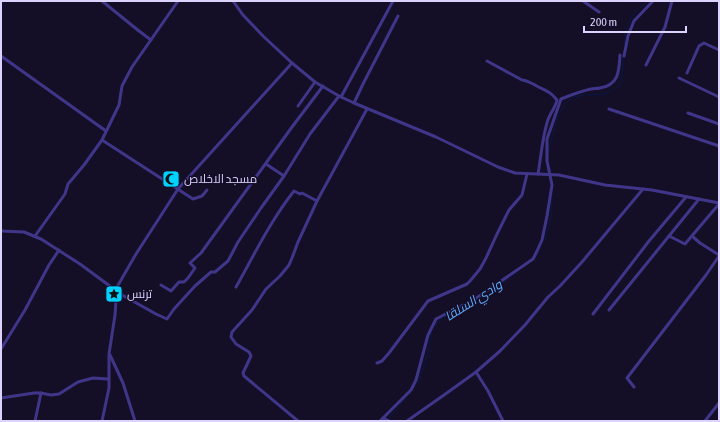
<svg xmlns="http://www.w3.org/2000/svg" width="720" height="422" font-family="'Asap Condensed',Cairo,sans-serif">
	<rect width="100%" height="100%" fill="#140e27"/>
	<g fill="none" stroke-linecap="round" stroke-linejoin="round">
		<g stroke="#071947" stroke-width="1">
			<path d="M 624,46 C 627,24 629,13 649,1"/>
			<path d="M 548,155 L 550,145 L 558,115 L 567,102 L 574,97 L 584,95 L 605,94 L 619,86 L 622,77 L 623,57"/>
			<path d="M 549,162 L 551,171"/>
			<path d="M 544,240 L 549,226 L 551,217 L 552,194"/>
			<path d="M 534,259 L 536,257 L 542,244"/>
			<path d="M 434,327 C 442,314 468,306 482,298 C 495,290 508,279 520,269"/>
			<path d="M 412,390 L 419,382 L 428,353 L 432,330"/>
			<path d="M 388,419 L 409,394"/>
		</g>
		<g stroke="#403689" stroke-width="3">
			<path d="M 102,1 L 139,31 L 151,40"/>
			<path d="M 233,1 L 243,15 L 263,36 L 292,63 L 315,82 L 339,96 L 354,103 L 436,137 L 498,167 L 515,173 L 559,175 L 605,185 L 652,190 L 719,203"/>
			<path d="M 583,1 L 599,12"/>
			<path d="M 1,56 L 106,131"/>
			<path d="M 624,56 L 628,36 L 634,21 L 653,1"/>
			<path d="M 487,61 L 522,80 C 527,80 530,83 535,85 C 545,91 549,90 557,100 C 555,109 549,114 547,123 C 542,140 541,157 538,174"/>
			<path d="M 646,65 L 665,27 L 672,1"/>
			<path d="M 687,73 L 699,46 L 704,43 L 719,50"/>
			<path d="M 679,78 L 719,97"/>
			<path d="M 341,97 L 393,1"/>
			<path d="M 354,103 L 363,84 L 398,16"/>
			<path d="M 298,106 L 315,82"/>
			<path d="M 609,109 L 719,146"/>
			<path d="M 688,113 L 719,124"/>
			<path d="M 102,140 L 193,199 L 202,196 L 207,190"/>
			<path d="M 266,164 L 284,176"/>
			<path d="M 1,231 L 24,232 L 41,239 L 80,264 L 122,295 L 156,314 L 167,319 L 174,309 L 195,286 L 211,272 L 215,272 L 228,261 L 238,242 L 261,208 L 284,176 L 310,134 L 339,96"/>
			<path d="M 35,236 L 65,194 L 68,184 L 84,165 L 102,140 L 119,105 L 122,86 L 132,67 L 178,1"/>
			<path d="M 669,236 L 685,244 L 719,204"/>
			<path d="M 692,236 L 700,243 L 719,255"/>
			<path d="M 161,285 L 171,291 L 179,282 L 184,282 L 188,278 L 195,268 L 190,263 L 201,253 L 292,127 L 323,86"/>
			<path d="M 236,287 C 254,255 271,220 294,191 L 300,194 L 302,193 L 317,201"/>
			<path d="M 609,310 L 699,199"/>
			<path d="M 593,314 L 649,241 L 686,197"/>
			<path d="M 1,349 L 25,310 L 49,265 L 59,250"/>
			<path d="M 110,355 L 123,383 L 135,421"/>
			<path d="M 377,363 L 382,361 L 389,353 L 428,301 L 467,284 L 470,281 L 480,269 L 486,258 L 497,234 L 509,210 L 522,195 L 527,174"/>
			<path d="M 476,372 L 488,391 L 503,421"/>
			<path d="M 634,387 L 627,378 L 706,275 L 719,256"/>
			<path d="M 1,398 L 34,393 L 41,393 L 51,395 L 59,394 L 78,382 L 93,378 L 108,379"/>
			<path d="M 383,418 L 389,421"/>
			<path d="M 35,421 L 41,393"/>
			<path d="M 102,421 L 109,388 L 109,354 L 115,315 L 117,287 L 136,254 L 178,189 L 292,63"/>
			<path d="M 298,421 L 244,376 L 243,373 L 251,356 L 249,352 L 236,344 L 231,337 L 232,332 L 252,310 L 266,289 L 280,276 L 289,265 L 292,258 L 298,242 L 317,201 L 367,109"/>
			<path d="M 380,421 L 411,390 L 416,380 L 428,335 L 436,319 L 459,307 L 472,301 L 533,259 L 537,251 L 542,240 L 547,216 L 552,185 L 547,161 L 547,139 L 561,99 C 571,95 581,91 591,89 C 594,88 597,89 600,88 C 619,85 619,71 620,55"/>
			<path d="M 407,421 L 444,395 L 476,372 L 500,351 L 525,325 L 548,297 L 560,286 L 582,262 L 643,189"/>
			<path d="M 705,421 L 719,403"/>
		</g>
	</g>
	<defs>
		<g id="mosque-square" transform="scale(0.9)"><rect x="-9" y="-9" width="18" height="18" rx="4" fill="#00d2ff" stroke="#140e27"/><path d="M3.5-4.9A6 6 0 1 0 3.5 4.9A5 5 0 1 1 3.5-4.9Z" fill="#111"/></g>
		<g id="sight-square" transform="scale(0.9)"><rect x="-9" y="-9" width="18" height="18" rx="4" fill="#00d2ff" stroke="#140e27"/><path d="M0-6L1.8-2.2L6-1.7L2.9 1.2L3.7 5.4L0 3.3L-3.7 5.4L-2.9 1.2L-6-1.7L-1.8-2.2Z" fill="#111"/></g>
	</defs>
	<g fill-rule="evenodd">
		<use href="#mosque-square" x="171" y="179"/>
		<use href="#sight-square" x="114" y="294"/>
	</g>
	<g text-anchor="middle" stroke-width="3" stroke-linejoin="round" paint-order="stroke">
		<g font-size="12" fill="#dcd4ff" stroke="#140e27" text-anchor="start">
			<text x="184" y="183">مسجد الاخلاص</text>
			<text x="127" y="298">ترنس</text>
		</g>
		<g font-size="13" font-style="italic" fill="#62aaff" stroke="#140e27">
			<text transform="translate(473 300) rotate(-32)" y="5">وادي السلقا</text>
		</g>
	</g>
	<rect width="720" height="422" fill="none" stroke="#dcd4ff" stroke-width="4"/>
	<path d="M584 26v6h102v-6" fill="none" stroke="#dcd4ff" stroke-width="2"/>
	<text x="590" y="26" font-size="12" fill="#dcd4ff" stroke="#140e27" stroke-width="3" paint-order="stroke">200 m</text>
</svg>
